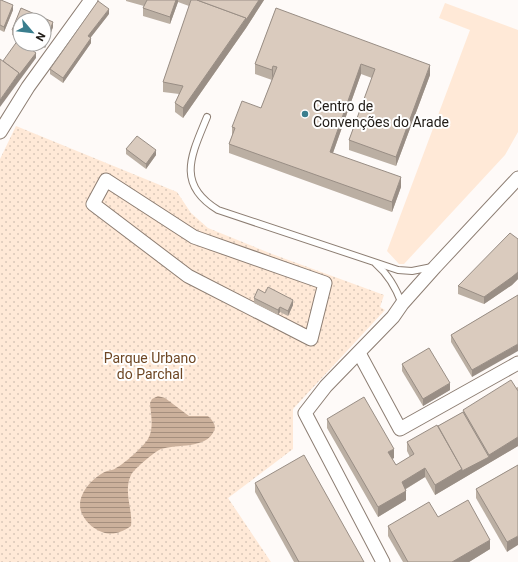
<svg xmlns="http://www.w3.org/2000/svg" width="518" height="562" font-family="Roboto,sans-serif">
	<defs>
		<pattern id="park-dots" width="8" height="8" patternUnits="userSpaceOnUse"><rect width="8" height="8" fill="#ffe9d7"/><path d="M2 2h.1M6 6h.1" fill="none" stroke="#dac7b8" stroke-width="1.8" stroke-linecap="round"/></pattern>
		<pattern id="water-rules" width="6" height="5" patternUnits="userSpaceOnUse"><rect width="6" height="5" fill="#ccb19c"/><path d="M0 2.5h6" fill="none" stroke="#a58f7e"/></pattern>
	</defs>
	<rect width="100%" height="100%" fill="#fefaf8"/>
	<path fill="#ffe9d7" d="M 445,3 L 518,30 L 518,132 L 505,155 L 404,264 L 399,264 L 387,251 L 470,30 L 439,18 Z"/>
	<path fill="url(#park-dots)" d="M 16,126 L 177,192 L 191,213 L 208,228 L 272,254 L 384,295 L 380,307 L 385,310 L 293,409 L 293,449 L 228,498 L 271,562 L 0,562 L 0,159 Z"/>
	<path fill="url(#water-rules)" d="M 158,396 L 165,398 L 189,416 L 208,416 C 212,420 217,425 214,431 C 206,449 177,444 161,449 C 154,452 134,469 131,475 C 123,492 133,509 131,526 C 122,532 115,535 105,533 C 95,530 87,524 82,514 C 74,497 92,477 107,471 C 110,470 114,470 116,468 C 124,464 144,446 148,439 C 154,429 151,415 150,403 L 152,399 Z"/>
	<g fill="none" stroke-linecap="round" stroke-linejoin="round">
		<g stroke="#8d7e73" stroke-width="8">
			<g id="lane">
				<path d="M 207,117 C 192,154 175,184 218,210 L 398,270 L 412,271 L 432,267"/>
				<path d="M 376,264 C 389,275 396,288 402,304"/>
			</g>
		</g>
		<g stroke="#8d7e73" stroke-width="15">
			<g id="street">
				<path d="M 0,132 L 28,87 L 91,0"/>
				<path d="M 106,180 L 194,237 L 325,283 L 311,339 L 188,276 L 93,204 Z"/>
				<path d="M 359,353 L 400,429 L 518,363"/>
				<path d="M 383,562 L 305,413 L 326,386 L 393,317 L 402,304 L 435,267 L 518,178"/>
			</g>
		</g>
		<use href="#lane" stroke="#fff" stroke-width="6"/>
		<use href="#street" stroke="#fff" stroke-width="13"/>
	</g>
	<g fill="#bbafa3">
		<path d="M 0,0 L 13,10 L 4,32 L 0,30 Z"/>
		<path d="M 126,0 L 264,0 L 246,28 L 183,118 L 175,112 L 175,103 L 179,94 L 163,92 L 163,82 L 189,6 L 178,2 L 170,24 L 143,16 L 143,8 L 144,6 L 126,1 Z"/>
		<path d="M 21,8 L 53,22 L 53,27 L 45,48 L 34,44 L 44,44 L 44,20 L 20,20 L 20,38 L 12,35 L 12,30 Z"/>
		<path d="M 276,8 L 430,75 L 396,166 L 349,150 L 349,140 L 372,78 L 361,74 L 333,153 L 401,187 L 392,212 L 229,153 L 229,144 L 232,136 L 232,127 L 261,108 L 274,75 L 272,80 L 255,74 L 255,64 Z"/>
		<path d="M 109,14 L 90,38 L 91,43 L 63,83 L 50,74 L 50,69 Z"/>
		<path d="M 126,149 L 156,155 L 146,169 L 126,154 Z"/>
		<path d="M 518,239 L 518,279 L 512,285 L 484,304 L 458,294 L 458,286 Z"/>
		<path d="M 265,293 L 293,305 L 288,316 L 280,312 L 278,315 L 254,303 L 254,298 Z"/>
		<path d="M 518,295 L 472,377 L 451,342 L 451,335 Z"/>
		<path d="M 402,364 L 450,390 L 423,406 L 402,371 Z"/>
		<path d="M 518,387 L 518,446 L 435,495 L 425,477 L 406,489 L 406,500 L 378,517 L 327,428 L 327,419 L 394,458 L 392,459 L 396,465 L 410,457 L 407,451 L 407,442 L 438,426 L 463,412 L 463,410 Z"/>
		<path d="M 518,465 L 507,552 L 476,498 L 476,489 Z"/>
		<path d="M 255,483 L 364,562 L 294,562 L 255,492 Z"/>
		<path d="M 438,517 L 490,549 L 469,562 L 403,562 L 388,536 L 388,526 Z"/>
	</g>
	<g fill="#998e85">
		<path d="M 176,0 L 178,0 L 178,2 L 170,24 L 170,17 Z"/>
		<path d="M 259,0 L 264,0 L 246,28 L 183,118 L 183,108 Z"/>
		<path d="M 13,5 L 13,10 L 4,32 L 4,27 Z"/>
		<path d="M 109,9 L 109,14 L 88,41 L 88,36 Z"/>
		<path d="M 53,22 L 53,27 L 45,48 L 45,43 Z"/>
		<path d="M 91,38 L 91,43 L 63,83 L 63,78 Z"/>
		<path d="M 36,53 L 36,58 L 0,107 L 0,100 L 19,73 Z"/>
		<path d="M 361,64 L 361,74 L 330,161 L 330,152 Z"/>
		<path d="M 430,65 L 430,75 L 396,166 L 396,157 Z"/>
		<path d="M 273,66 L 273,75 L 272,80 L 272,70 Z"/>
		<path d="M 156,150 L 156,155 L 146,169 L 146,164 Z"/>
		<path d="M 401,177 L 401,187 L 392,212 L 392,202 Z"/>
		<path d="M 518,272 L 518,279 L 512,285 L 484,304 L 484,297 Z"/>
		<path d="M 293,300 L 293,305 L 288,316 L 288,311 Z"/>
		<path d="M 280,307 L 280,312 L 278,315 L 278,310 Z"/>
		<path d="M 518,344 L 518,351 L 472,377 L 472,370 Z"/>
		<path d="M 450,383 L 450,390 L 423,406 L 423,399 Z"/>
		<path d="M 518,437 L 518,446 L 435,495 L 435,485 L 462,469 L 489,457 L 489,455 Z"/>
		<path d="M 394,449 L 394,458 L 388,461 L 388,452 Z"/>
		<path d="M 425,468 L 425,477 L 402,491 L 402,482 Z"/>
		<path d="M 406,491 L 406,500 L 378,517 L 378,507 Z"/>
		<path d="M 518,536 L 518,545 L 507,552 L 507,542 Z"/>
		<path d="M 490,540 L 490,549 L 469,562 L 452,562 Z"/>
	</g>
	<g fill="#dacbbe" stroke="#998e85">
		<path d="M 0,0 L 1,0 L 13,5 L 4,27 L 0,25 Z"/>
		<path d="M 147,0 L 176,0 L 170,17 L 143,8 Z"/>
		<path d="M 191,0 L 197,0 L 246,18 L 183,108 L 175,103 L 183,86 L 163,82 Z"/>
		<path d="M 197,0 L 259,0 L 246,20 L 246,18 Z"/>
		<path d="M 98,1 L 109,9 L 88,36 L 91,38 L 63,78 L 50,69 Z"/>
		<path d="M 21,8 L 53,22 L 45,43 L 44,43 L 44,20 L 20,20 L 20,33 L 12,30 Z"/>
		<path d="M 276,8 L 430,65 L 396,157 L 349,140 L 375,69 L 361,64 L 330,152 L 401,177 L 392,202 L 229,144 L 235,128 L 232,127 L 242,101 L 261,108 L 277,67 L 273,66 L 272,70 L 255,64 Z"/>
		<path d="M 18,40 L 20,41 L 20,44 L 24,44 L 36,53 L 19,75 L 19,73 L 3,61 Z"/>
		<path d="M 0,59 L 19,73 L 0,100 Z"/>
		<path d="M 137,136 L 156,150 L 146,164 L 126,149 Z"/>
		<path d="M 510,233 L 518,239 L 518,272 L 512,277 L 484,297 L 458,286 Z"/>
		<path d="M 268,287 L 293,300 L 288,311 L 280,307 L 278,310 L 254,298 L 258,289 L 265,293 Z"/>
		<path d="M 518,295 L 518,344 L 472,370 L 451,335 Z"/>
		<path d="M 429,348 L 450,383 L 423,399 L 402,364 Z"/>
		<path d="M 511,380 L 518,391 L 518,437 L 489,455 L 463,410 Z"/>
		<path d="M 364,397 L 394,449 L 388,452 L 396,465 L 414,454 L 407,442 L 437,425 L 462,469 L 435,485 L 425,468 L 402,482 L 406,491 L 378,507 L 327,419 Z"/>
		<path d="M 463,412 L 489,457 L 462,471 L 462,469 L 438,426 Z"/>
		<path d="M 304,455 L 364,562 L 299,562 L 255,483 Z"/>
		<path d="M 518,465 L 518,536 L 507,542 L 476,489 Z"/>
		<path d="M 468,500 L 490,540 L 452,562 L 408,562 L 388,526 L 429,502 L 438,517 Z"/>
	</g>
	<circle fill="#3a7e8e" stroke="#fff" stroke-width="1.5" cx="305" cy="114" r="4"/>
	<g text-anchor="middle" stroke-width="4" stroke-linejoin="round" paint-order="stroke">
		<g font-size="14" fill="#211c17" stroke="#fff" text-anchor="start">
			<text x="313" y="111">Centro de<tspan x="313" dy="16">Convenções do Arade</tspan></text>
		</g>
		<g font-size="14" fill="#6e4724" stroke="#fff">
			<text x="150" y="363">Parque Urbano<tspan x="150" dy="16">do Parchal</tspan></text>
		</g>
	</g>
	<g transform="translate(32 32) rotate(118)"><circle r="19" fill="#ffffff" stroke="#a6a4a2"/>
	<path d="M0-3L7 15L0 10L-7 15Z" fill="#3a7e8e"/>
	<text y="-6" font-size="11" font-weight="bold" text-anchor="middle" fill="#211c17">N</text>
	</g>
</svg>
